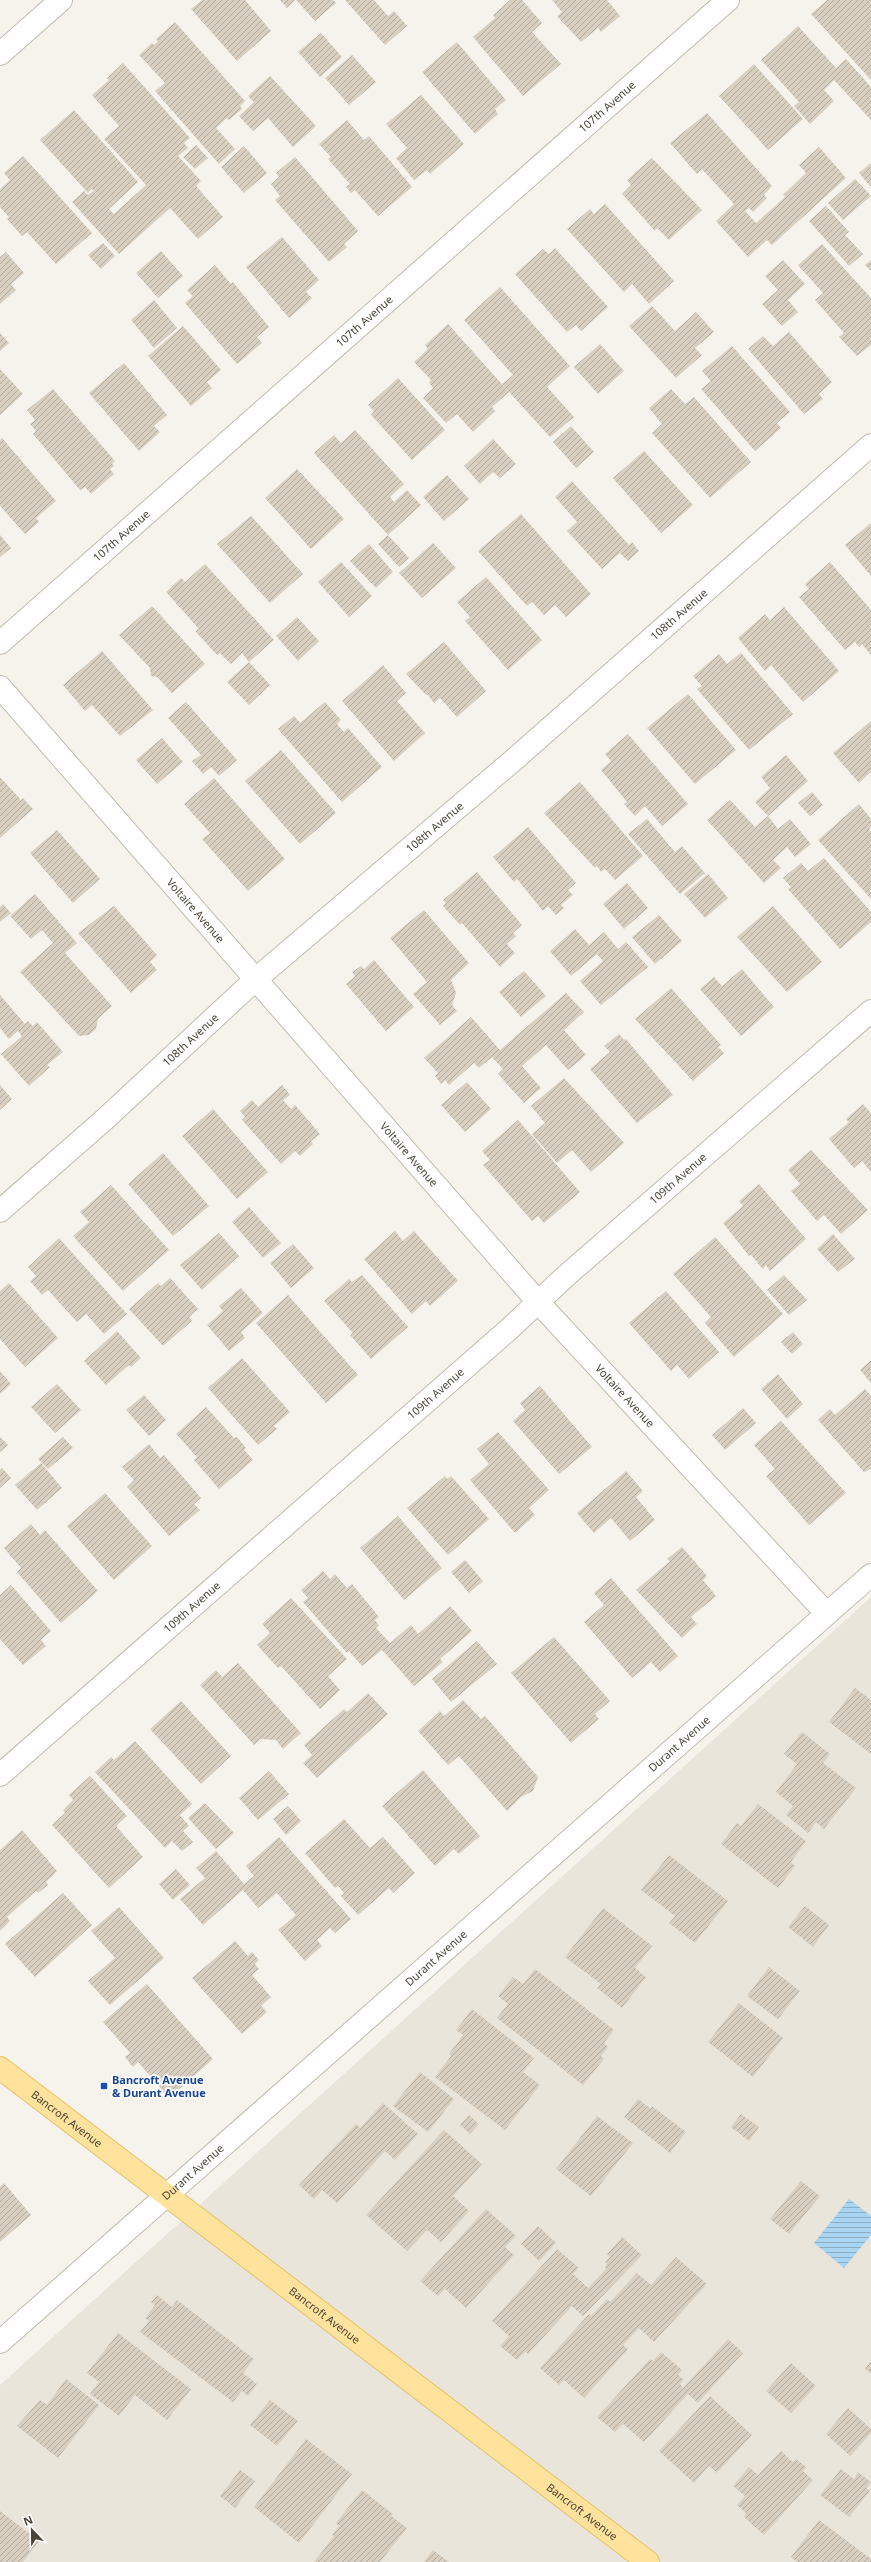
<svg xmlns="http://www.w3.org/2000/svg" width="871" height="2562" font-family="'Noto Sans',sans-serif">
	<defs>
		<pattern id="water-rules" width="6" height="5" patternUnits="userSpaceOnUse"><rect width="6" height="5" fill="#a9d4f2"/><path d="M0 2.5h6" fill="none" stroke="#8caec5"/></pattern>
		<pattern id="building-hatch" width="6" height="6" patternUnits="userSpaceOnUse"><rect width="6" height="6" fill="#d8cfc1"/><path d="M-1 1l2-2M0 6l6-6M5 7l2-2" fill="none" stroke="#b1aa9e"/></pattern>
	</defs>
	<rect width="100%" height="100%" fill="#f6f3ec"/>
	<path fill="#eae5da" d="M 871,1597 L 871,2562 L 0,2562 L 0,2385 Z"/>
	<path fill="url(#water-rules)" d="M 849,2199 L 871,2216 L 871,2235 L 844,2268 L 814,2243 Z"/>
	<g fill="url(#building-hatch)">
		<path d="M 202,0 L 245,0 L 271,31 L 237,61 L 191,9 Z"/>
		<path d="M 280,0 L 295,0 L 287,8 Z"/>
		<path d="M 296,0 L 333,0 L 336,3 L 315,21 Z"/>
		<path d="M 345,0 L 374,0 L 388,16 L 394,11 L 407,26 L 385,45 Z"/>
		<path d="M 510,0 L 522,0 L 542,23 L 532,32 L 561,64 L 523,96 L 473,37 L 495,18 L 493,15 Z"/>
		<path d="M 552,0 L 607,0 L 620,16 L 601,32 L 598,28 L 581,42 L 557,16 L 562,12 Z"/>
		<path d="M 827,0 L 871,0 L 871,80 L 811,14 Z"/>
		<path d="M 175,22 L 245,101 L 240,106 L 242,109 L 229,120 L 227,118 L 216,128 L 235,149 L 219,164 L 155,91 L 165,83 L 139,55 L 152,43 L 154,45 L 158,41 L 156,39 Z"/>
		<path d="M 798,26 L 836,68 L 846,59 L 871,87 L 871,120 L 834,80 L 824,90 L 834,101 L 810,124 L 794,106 L 799,102 L 761,60 Z"/>
		<path d="M 321,33 L 342,57 L 320,77 L 298,52 Z"/>
		<path d="M 457,42 L 506,100 L 495,109 L 498,114 L 475,134 L 422,72 Z"/>
		<path d="M 352,55 L 376,82 L 349,105 L 325,78 Z"/>
		<path d="M 123,63 L 190,138 L 184,143 L 188,148 L 178,156 L 201,181 L 196,186 L 223,217 L 198,239 L 170,208 L 119,254 L 72,202 L 84,191 L 88,195 L 93,191 L 104,203 L 92,189 L 88,193 L 40,140 L 74,110 L 138,182 L 109,209 L 114,214 L 146,185 L 104,139 L 119,126 L 92,95 L 109,80 L 107,78 Z"/>
		<path d="M 754,64 L 803,119 L 768,150 L 719,96 Z"/>
		<path d="M 270,76 L 316,126 L 293,147 L 268,118 L 253,131 L 239,116 L 254,102 L 248,96 Z"/>
		<path d="M 421,95 L 464,144 L 430,174 L 427,170 L 414,180 L 396,158 L 407,148 L 386,124 Z"/>
		<path d="M 707,113 L 772,186 L 764,195 L 767,198 L 753,212 L 749,208 L 745,211 L 756,223 L 785,197 L 783,195 L 806,173 L 799,165 L 819,147 L 846,178 L 772,245 L 767,240 L 748,257 L 716,221 L 734,204 L 702,169 L 697,174 L 670,143 Z"/>
		<path d="M 347,120 L 364,140 L 369,136 L 412,187 L 378,216 L 355,190 L 351,193 L 346,187 L 350,184 L 328,159 L 331,157 L 319,144 Z"/>
		<path d="M 196,145 L 208,158 L 195,169 L 183,157 Z"/>
		<path d="M 244,146 L 267,173 L 244,193 L 221,167 Z"/>
		<path d="M 23,156 L 92,233 L 56,264 L 27,232 L 22,236 L 7,219 L 9,217 L 0,207 L 0,189 L 10,180 L 4,173 Z"/>
		<path d="M 295,157 L 358,231 L 344,244 L 347,247 L 329,262 L 275,200 L 280,196 L 271,184 L 279,177 L 276,173 Z"/>
		<path d="M 652,158 L 702,210 L 669,240 L 657,228 L 655,231 L 622,194 L 631,185 L 627,180 Z"/>
		<path d="M 871,163 L 871,187 L 859,173 Z"/>
		<path d="M 855,179 L 871,196 L 843,220 L 828,203 Z"/>
		<path d="M 605,204 L 674,281 L 649,304 L 632,284 L 624,292 L 567,229 L 590,209 L 594,214 Z"/>
		<path d="M 826,206 L 849,232 L 845,235 L 863,254 L 849,266 L 809,221 Z"/>
		<path d="M 282,237 L 319,280 L 306,292 L 312,298 L 289,318 L 246,267 Z"/>
		<path d="M 103,243 L 115,256 L 101,269 L 88,255 Z"/>
		<path d="M 822,244 L 871,298 L 871,345 L 857,356 L 839,337 L 844,333 L 815,300 L 823,293 L 798,265 Z"/>
		<path d="M 555,248 L 608,307 L 581,331 L 576,325 L 567,332 L 515,274 L 543,249 L 549,254 Z"/>
		<path d="M 161,251 L 183,276 L 158,298 L 136,273 Z"/>
		<path d="M 6,252 L 24,273 L 11,284 L 16,290 L 0,304 L 0,257 Z"/>
		<path d="M 783,260 L 805,284 L 788,300 L 798,312 L 782,326 L 762,304 L 778,290 L 765,276 Z"/>
		<path d="M 871,260 L 871,271 L 865,265 Z"/>
		<path d="M 215,265 L 231,284 L 233,282 L 269,327 L 257,337 L 262,343 L 237,364 L 185,303 L 193,296 L 187,290 Z"/>
		<path d="M 500,287 L 570,366 L 547,387 L 574,417 L 550,437 L 502,384 L 513,375 L 464,320 Z"/>
		<path d="M 154,300 L 177,328 L 154,348 L 131,320 Z"/>
		<path d="M 652,306 L 675,331 L 696,312 L 714,332 L 695,348 L 702,355 L 676,378 L 629,326 Z"/>
		<path d="M 448,324 L 509,392 L 492,407 L 495,411 L 473,432 L 457,414 L 446,423 L 423,398 L 433,388 L 429,383 L 431,380 L 414,362 L 428,349 L 425,345 Z"/>
		<path d="M 183,326 L 221,370 L 207,382 L 212,388 L 191,406 L 148,356 Z"/>
		<path d="M 789,332 L 832,382 L 819,394 L 823,399 L 804,414 L 748,349 L 763,336 L 773,346 Z"/>
		<path d="M 0,333 L 9,343 L 0,351 Z"/>
		<path d="M 600,344 L 624,371 L 598,394 L 574,367 Z"/>
		<path d="M 732,346 L 790,412 L 777,423 L 781,428 L 755,451 L 701,389 L 711,381 L 702,371 Z"/>
		<path d="M 124,363 L 167,415 L 154,426 L 160,432 L 139,451 L 89,393 Z"/>
		<path d="M 0,369 L 23,394 L 0,415 Z"/>
		<path d="M 398,378 L 445,430 L 412,460 L 371,415 L 374,411 L 368,405 Z"/>
		<path d="M 53,389 L 115,461 L 112,463 L 114,466 L 110,469 L 114,474 L 91,494 L 85,487 L 80,490 L 33,434 L 36,431 L 30,424 L 35,420 L 27,410 Z"/>
		<path d="M 671,389 L 685,404 L 694,397 L 751,462 L 710,498 L 652,433 L 662,424 L 649,408 Z"/>
		<path d="M 571,426 L 594,452 L 576,468 L 553,442 Z"/>
		<path d="M 355,430 L 404,484 L 390,497 L 394,502 L 407,490 L 421,505 L 388,535 L 314,453 L 334,435 L 341,443 Z"/>
		<path d="M 2,438 L 56,501 L 36,518 L 39,522 L 25,534 L 0,506 L 0,440 Z"/>
		<path d="M 493,439 L 516,464 L 500,478 L 493,472 L 480,484 L 464,466 Z"/>
		<path d="M 644,451 L 693,505 L 661,533 L 613,478 Z"/>
		<path d="M 297,469 L 344,519 L 311,549 L 265,498 Z"/>
		<path d="M 447,475 L 469,499 L 444,521 L 423,497 Z"/>
		<path d="M 572,481 L 629,545 L 632,542 L 639,551 L 628,561 L 620,553 L 602,569 L 567,531 L 577,522 L 555,497 Z"/>
		<path d="M 521,514 L 591,594 L 566,617 L 555,605 L 544,615 L 532,602 L 527,606 L 478,551 Z"/>
		<path d="M 251,516 L 303,574 L 270,603 L 217,544 Z"/>
		<path d="M 871,523 L 871,576 L 845,545 Z"/>
		<path d="M 0,535 L 11,548 L 0,557 Z"/>
		<path d="M 388,535 L 409,558 L 399,567 L 378,544 Z"/>
		<path d="M 433,543 L 456,568 L 422,598 L 399,573 Z"/>
		<path d="M 369,544 L 393,572 L 376,588 L 350,561 Z"/>
		<path d="M 341,562 L 372,596 L 349,617 L 318,582 Z"/>
		<path d="M 830,562 L 871,610 L 871,655 L 862,644 L 859,647 L 855,642 L 845,650 L 799,597 L 809,589 L 805,584 Z"/>
		<path d="M 205,564 L 274,640 L 249,662 L 242,653 L 231,664 L 220,653 L 217,655 L 195,631 L 199,629 L 166,592 L 181,578 L 185,582 Z"/>
		<path d="M 486,577 L 542,640 L 508,670 L 465,621 L 470,617 L 457,602 Z"/>
		<path d="M 152,606 L 205,664 L 172,693 L 157,677 L 151,676 L 150,668 L 119,635 Z"/>
		<path d="M 784,607 L 839,671 L 803,702 L 771,665 L 765,671 L 738,638 L 765,614 L 770,620 Z"/>
		<path d="M 297,617 L 319,641 L 298,661 L 276,636 Z"/>
		<path d="M 444,642 L 486,691 L 457,717 L 440,698 L 434,703 L 427,694 L 426,695 L 406,674 Z"/>
		<path d="M 102,651 L 153,710 L 120,736 L 92,705 L 85,711 L 63,685 Z"/>
		<path d="M 741,653 L 793,714 L 749,750 L 697,689 L 702,686 L 693,676 L 719,654 L 727,664 Z"/>
		<path d="M 249,662 L 270,685 L 249,705 L 227,682 Z"/>
		<path d="M 383,665 L 406,693 L 397,701 L 425,733 L 394,761 L 342,701 Z"/>
		<path d="M 688,694 L 736,750 L 695,784 L 647,728 Z"/>
		<path d="M 186,702 L 237,760 L 219,776 L 211,767 L 203,774 L 192,761 L 201,755 L 168,718 Z"/>
		<path d="M 325,702 L 341,720 L 337,724 L 344,732 L 348,728 L 382,767 L 342,802 L 278,729 L 294,716 L 300,723 Z"/>
		<path d="M 871,721 L 871,772 L 859,783 L 833,753 Z"/>
		<path d="M 628,734 L 688,804 L 662,826 L 645,806 L 635,816 L 624,804 L 627,802 L 601,770 L 611,761 L 605,754 Z"/>
		<path d="M 162,738 L 183,762 L 157,784 L 136,760 Z"/>
		<path d="M 281,750 L 336,813 L 300,844 L 245,781 Z"/>
		<path d="M 786,755 L 808,781 L 768,816 L 755,802 L 770,788 L 761,777 Z"/>
		<path d="M 0,777 L 21,800 L 23,798 L 33,809 L 0,838 Z"/>
		<path d="M 214,778 L 285,859 L 248,891 L 202,839 L 210,833 L 184,804 Z"/>
		<path d="M 580,782 L 643,856 L 615,880 L 605,869 L 601,872 L 597,866 L 595,868 L 544,813 Z"/>
		<path d="M 812,792 L 823,805 L 810,816 L 798,803 Z"/>
		<path d="M 730,800 L 755,827 L 768,816 L 778,829 L 790,819 L 811,844 L 795,857 L 787,847 L 773,860 L 781,868 L 764,883 L 707,820 Z"/>
		<path d="M 859,804 L 871,819 L 871,827 L 869,829 L 871,832 L 871,899 L 818,840 Z"/>
		<path d="M 647,819 L 675,852 L 682,846 L 705,873 L 680,894 L 628,834 Z"/>
		<path d="M 528,827 L 576,883 L 568,890 L 573,895 L 561,905 L 564,908 L 556,915 L 548,906 L 543,911 L 517,879 L 514,882 L 493,857 Z"/>
		<path d="M 57,830 L 100,879 L 73,903 L 30,853 Z"/>
		<path d="M 824,858 L 871,912 L 871,922 L 840,949 L 788,889 L 791,887 L 783,878 L 801,863 L 808,871 Z"/>
		<path d="M 477,872 L 522,925 L 513,933 L 516,936 L 507,944 L 515,953 L 500,967 L 462,923 L 460,925 L 443,906 L 446,903 L 443,900 Z"/>
		<path d="M 708,874 L 728,898 L 705,918 L 684,894 Z"/>
		<path d="M 627,883 L 648,908 L 624,929 L 603,904 Z"/>
		<path d="M 35,894 L 77,943 L 65,953 L 112,1006 L 98,1019 L 96,1029 L 89,1035 L 79,1036 L 20,972 L 53,943 L 42,930 L 31,939 L 10,916 Z"/>
		<path d="M 3,904 L 11,913 L 0,922 L 0,907 Z"/>
		<path d="M 114,906 L 157,955 L 150,962 L 157,970 L 131,993 L 78,933 Z"/>
		<path d="M 773,906 L 822,962 L 787,992 L 737,937 Z"/>
		<path d="M 424,910 L 469,963 L 451,980 L 456,993 L 452,1005 L 457,1011 L 440,1025 L 413,994 L 427,982 L 390,938 Z"/>
		<path d="M 659,915 L 682,941 L 655,964 L 632,937 Z"/>
		<path d="M 575,929 L 589,945 L 604,932 L 618,949 L 626,942 L 648,967 L 601,1005 L 580,981 L 603,961 L 597,954 L 571,976 L 550,951 Z"/>
		<path d="M 374,960 L 414,1007 L 386,1031 L 346,984 L 355,976 L 352,972 L 361,966 L 364,969 Z"/>
		<path d="M 742,969 L 774,1007 L 741,1036 L 700,989 L 714,977 L 722,986 Z"/>
		<path d="M 524,971 L 546,996 L 521,1017 L 499,992 Z"/>
		<path d="M 671,988 L 721,1045 L 718,1047 L 724,1053 L 693,1081 L 635,1019 Z"/>
		<path d="M 566,993 L 584,1012 L 564,1030 L 586,1055 L 568,1070 L 546,1045 L 522,1066 L 541,1088 L 524,1103 L 498,1074 L 503,1069 L 492,1057 L 479,1068 L 474,1063 L 449,1085 L 445,1080 L 441,1084 L 435,1076 L 438,1073 L 424,1058 L 471,1017 L 500,1050 Z"/>
		<path d="M 0,995 L 25,1024 L 28,1021 L 33,1026 L 37,1022 L 63,1052 L 47,1065 L 50,1067 L 29,1086 L 1,1054 L 22,1036 L 18,1031 L 9,1039 L 0,1028 Z"/>
		<path d="M 619,1034 L 624,1040 L 626,1039 L 673,1095 L 637,1123 L 590,1069 L 610,1052 L 604,1046 Z"/>
		<path d="M 564,1078 L 624,1143 L 591,1172 L 572,1150 L 557,1163 L 532,1134 L 545,1123 L 531,1106 Z"/>
		<path d="M 467,1082 L 491,1109 L 465,1132 L 441,1105 Z"/>
		<path d="M 0,1085 L 12,1099 L 0,1110 Z"/>
		<path d="M 282,1085 L 290,1095 L 283,1100 L 291,1109 L 295,1105 L 320,1134 L 311,1141 L 313,1144 L 300,1156 L 295,1151 L 281,1164 L 242,1120 L 245,1117 L 240,1111 L 252,1100 L 258,1107 Z"/>
		<path d="M 863,1104 L 871,1113 L 871,1172 L 862,1161 L 854,1168 L 829,1139 L 849,1122 L 846,1119 Z"/>
		<path d="M 213,1109 L 268,1172 L 237,1199 L 182,1136 Z"/>
		<path d="M 518,1120 L 580,1192 L 544,1223 L 538,1216 L 532,1221 L 483,1165 L 490,1160 L 482,1151 Z"/>
		<path d="M 811,1150 L 868,1210 L 841,1234 L 824,1215 L 817,1221 L 791,1191 L 800,1184 L 788,1170 Z"/>
		<path d="M 163,1153 L 209,1206 L 173,1236 L 128,1184 Z"/>
		<path d="M 759,1184 L 806,1239 L 770,1271 L 766,1265 L 763,1269 L 751,1255 L 749,1256 L 723,1223 L 743,1206 L 739,1201 Z"/>
		<path d="M 111,1185 L 169,1250 L 123,1291 L 73,1236 L 89,1222 L 80,1212 Z"/>
		<path d="M 249,1207 L 281,1243 L 263,1258 L 232,1222 Z"/>
		<path d="M 395,1231 L 403,1241 L 414,1231 L 458,1281 L 430,1306 L 426,1301 L 412,1314 L 364,1259 Z"/>
		<path d="M 219,1233 L 239,1256 L 202,1290 L 180,1265 Z"/>
		<path d="M 833,1234 L 855,1259 L 838,1272 L 817,1249 Z"/>
		<path d="M 715,1237 L 783,1314 L 734,1357 L 705,1323 L 711,1317 L 673,1274 Z"/>
		<path d="M 59,1238 L 127,1314 L 104,1334 L 86,1314 L 77,1322 L 48,1290 L 42,1295 L 30,1281 L 36,1276 L 28,1267 Z"/>
		<path d="M 293,1244 L 314,1268 L 291,1288 L 270,1263 Z"/>
		<path d="M 362,1275 L 408,1327 L 371,1359 L 350,1335 L 353,1333 L 324,1301 L 349,1279 L 352,1282 Z"/>
		<path d="M 784,1275 L 807,1300 L 789,1315 L 767,1290 Z"/>
		<path d="M 170,1278 L 198,1309 L 189,1317 L 192,1321 L 163,1346 L 129,1309 L 158,1283 L 161,1286 Z"/>
		<path d="M 9,1283 L 58,1338 L 25,1367 L 0,1339 L 0,1291 Z"/>
		<path d="M 241,1288 L 263,1313 L 241,1332 L 245,1338 L 229,1351 L 207,1325 L 223,1311 L 219,1306 Z"/>
		<path d="M 666,1291 L 719,1352 L 689,1379 L 677,1365 L 671,1371 L 629,1323 Z"/>
		<path d="M 288,1295 L 358,1375 L 326,1403 L 256,1323 Z"/>
		<path d="M 117,1331 L 141,1358 L 131,1367 L 129,1365 L 106,1385 L 84,1361 Z"/>
		<path d="M 793,1332 L 803,1344 L 792,1354 L 781,1342 Z"/>
		<path d="M 242,1358 L 290,1412 L 274,1426 L 277,1429 L 258,1445 L 208,1388 Z"/>
		<path d="M 871,1360 L 871,1383 L 860,1370 Z"/>
		<path d="M 0,1371 L 11,1384 L 0,1394 Z"/>
		<path d="M 778,1374 L 803,1404 L 787,1419 L 761,1389 Z"/>
		<path d="M 57,1384 L 81,1410 L 55,1433 L 31,1407 Z"/>
		<path d="M 540,1386 L 592,1447 L 559,1474 L 513,1421 L 525,1410 L 520,1403 Z"/>
		<path d="M 865,1389 L 871,1396 L 871,1469 L 864,1472 L 818,1420 L 830,1409 L 835,1415 Z"/>
		<path d="M 144,1395 L 166,1420 L 149,1436 L 126,1410 Z"/>
		<path d="M 206,1407 L 234,1438 L 237,1437 L 246,1448 L 244,1450 L 253,1460 L 219,1489 L 194,1460 L 197,1457 L 176,1434 Z"/>
		<path d="M 743,1408 L 756,1423 L 725,1450 L 712,1435 Z"/>
		<path d="M 781,1421 L 846,1493 L 809,1525 L 766,1476 L 775,1469 L 754,1445 Z"/>
		<path d="M 498,1432 L 549,1490 L 529,1508 L 535,1515 L 515,1533 L 470,1480 L 489,1464 L 477,1449 Z"/>
		<path d="M 0,1437 L 8,1445 L 0,1452 Z"/>
		<path d="M 63,1437 L 73,1448 L 48,1469 L 38,1459 Z"/>
		<path d="M 149,1444 L 160,1458 L 164,1455 L 201,1498 L 194,1504 L 200,1510 L 169,1536 L 127,1487 L 134,1480 L 122,1467 Z"/>
		<path d="M 41,1463 L 62,1488 L 37,1510 L 15,1485 Z"/>
		<path d="M 2,1468 L 11,1478 L 0,1488 L 0,1470 Z"/>
		<path d="M 626,1471 L 643,1491 L 636,1497 L 655,1520 L 630,1541 L 611,1518 L 594,1533 L 577,1513 Z"/>
		<path d="M 445,1476 L 447,1479 L 451,1476 L 489,1519 L 448,1555 L 407,1508 Z"/>
		<path d="M 105,1493 L 152,1546 L 114,1580 L 67,1526 Z"/>
		<path d="M 398,1516 L 442,1568 L 404,1600 L 360,1548 Z"/>
		<path d="M 31,1524 L 40,1535 L 45,1530 L 98,1591 L 61,1623 L 17,1572 L 21,1568 L 4,1548 Z"/>
		<path d="M 682,1547 L 707,1576 L 703,1580 L 716,1596 L 691,1617 L 697,1624 L 682,1638 L 636,1590 L 670,1561 L 667,1559 Z"/>
		<path d="M 465,1560 L 483,1581 L 469,1593 L 451,1572 Z"/>
		<path d="M 323,1571 L 330,1579 L 335,1574 L 347,1588 L 352,1584 L 379,1617 L 375,1620 L 379,1625 L 376,1628 L 390,1643 L 411,1625 L 418,1634 L 450,1606 L 472,1631 L 440,1659 L 443,1662 L 414,1686 L 382,1650 L 362,1666 L 349,1651 L 347,1653 L 303,1602 L 308,1598 L 301,1590 Z"/>
		<path d="M 611,1578 L 678,1656 L 660,1672 L 651,1662 L 632,1678 L 584,1622 L 604,1605 L 594,1593 Z"/>
		<path d="M 11,1585 L 51,1631 L 41,1640 L 46,1646 L 23,1665 L 0,1639 L 0,1595 Z"/>
		<path d="M 291,1598 L 347,1659 L 328,1676 L 340,1690 L 320,1709 L 281,1666 L 278,1668 L 257,1645 L 270,1633 L 262,1624 Z"/>
		<path d="M 554,1637 L 610,1701 L 595,1714 L 599,1719 L 571,1743 L 511,1673 Z"/>
		<path d="M 477,1641 L 497,1664 L 451,1702 L 432,1679 Z"/>
		<path d="M 238,1663 L 301,1733 L 283,1749 L 276,1740 L 260,1739 L 254,1745 L 200,1685 L 216,1670 L 222,1677 Z"/>
		<path d="M 855,1688 L 871,1700 L 871,1754 L 829,1722 Z"/>
		<path d="M 368,1693 L 388,1714 L 317,1778 L 303,1763 L 312,1755 L 304,1745 L 344,1709 L 347,1712 Z"/>
		<path d="M 463,1700 L 481,1719 L 485,1716 L 538,1777 L 533,1791 L 521,1797 L 507,1811 L 459,1756 L 448,1765 L 418,1731 L 440,1711 L 444,1716 Z"/>
		<path d="M 181,1701 L 231,1756 L 201,1784 L 150,1729 Z"/>
		<path d="M 802,1732 L 830,1754 L 823,1763 L 856,1788 L 824,1829 L 816,1822 L 808,1833 L 786,1815 L 793,1806 L 776,1792 L 797,1764 L 784,1754 Z"/>
		<path d="M 135,1741 L 192,1804 L 180,1815 L 189,1826 L 183,1831 L 193,1842 L 182,1851 L 172,1841 L 165,1848 L 95,1772 L 111,1757 L 114,1760 Z"/>
		<path d="M 423,1770 L 480,1836 L 459,1854 L 454,1849 L 435,1866 L 382,1806 Z"/>
		<path d="M 269,1771 L 289,1794 L 258,1820 L 239,1798 Z"/>
		<path d="M 90,1776 L 127,1816 L 116,1826 L 143,1857 L 109,1888 L 52,1825 L 65,1813 L 63,1810 L 73,1800 L 69,1795 Z"/>
		<path d="M 205,1803 L 234,1833 L 216,1849 L 188,1818 Z"/>
		<path d="M 758,1804 L 806,1841 L 791,1862 L 795,1866 L 778,1888 L 721,1844 L 737,1823 L 741,1826 Z"/>
		<path d="M 288,1806 L 301,1821 L 286,1835 L 273,1819 Z"/>
		<path d="M 344,1819 L 370,1848 L 383,1837 L 415,1873 L 393,1893 L 389,1888 L 358,1915 L 341,1896 L 344,1893 L 338,1886 L 335,1888 L 305,1853 Z"/>
		<path d="M 22,1830 L 57,1871 L 46,1882 L 48,1885 L 38,1893 L 36,1891 L 7,1917 L 10,1921 L 0,1931 L 0,1850 Z"/>
		<path d="M 279,1837 L 351,1919 L 335,1933 L 330,1928 L 317,1940 L 322,1946 L 305,1961 L 278,1930 L 296,1915 L 277,1893 L 258,1908 L 243,1890 L 203,1925 L 180,1899 L 205,1878 L 196,1868 L 216,1851 L 244,1884 L 254,1876 L 246,1866 Z"/>
		<path d="M 669,1855 L 728,1901 L 695,1943 L 669,1923 L 675,1916 L 641,1890 Z"/>
		<path d="M 176,1869 L 190,1885 L 173,1900 L 159,1884 Z"/>
		<path d="M 63,1893 L 92,1925 L 35,1977 L 5,1944 Z"/>
		<path d="M 805,1906 L 829,1925 L 813,1947 L 788,1927 Z"/>
		<path d="M 119,1907 L 164,1958 L 110,2005 L 88,1981 L 115,1958 L 91,1931 Z"/>
		<path d="M 603,1908 L 652,1946 L 635,1968 L 646,1977 L 622,2008 L 597,1988 L 601,1984 L 565,1957 Z"/>
		<path d="M 235,1941 L 248,1956 L 252,1952 L 259,1960 L 255,1964 L 259,1969 L 252,1975 L 271,1997 L 261,2006 L 267,2012 L 242,2034 L 192,1978 Z"/>
		<path d="M 769,1967 L 800,1991 L 778,2019 L 747,1996 Z"/>
		<path d="M 535,1969 L 614,2030 L 604,2043 L 608,2047 L 601,2056 L 604,2059 L 583,2085 L 497,2018 L 508,2004 L 498,1996 L 513,1977 L 523,1984 Z"/>
		<path d="M 147,1984 L 213,2059 L 169,2098 L 138,2062 L 133,2067 L 125,2057 L 130,2053 L 103,2022 Z"/>
		<path d="M 739,2003 L 783,2038 L 753,2077 L 708,2042 Z"/>
		<path d="M 472,2009 L 534,2058 L 523,2072 L 540,2085 L 505,2130 L 435,2077 L 451,2056 L 449,2054 L 463,2035 L 456,2030 Z"/>
		<path d="M 420,2072 L 454,2099 L 428,2132 L 393,2106 Z"/>
		<path d="M 638,2099 L 651,2109 L 652,2106 L 686,2132 L 670,2153 L 624,2117 Z"/>
		<path d="M 383,2103 L 418,2134 L 395,2160 L 385,2151 L 337,2203 L 322,2190 L 314,2199 L 299,2185 L 356,2124 L 360,2128 Z"/>
		<path d="M 741,2114 L 759,2127 L 749,2141 L 731,2127 Z"/>
		<path d="M 469,2115 L 479,2124 L 470,2134 L 460,2125 Z"/>
		<path d="M 597,2116 L 633,2143 L 591,2196 L 556,2169 Z"/>
		<path d="M 444,2130 L 482,2164 L 453,2196 L 469,2211 L 441,2242 L 427,2230 L 407,2251 L 366,2215 Z"/>
		<path d="M 801,2181 L 820,2196 L 789,2234 L 770,2219 Z"/>
		<path d="M 4,2183 L 31,2215 L 0,2242 L 0,2187 Z"/>
		<path d="M 486,2209 L 516,2236 L 505,2247 L 514,2255 L 466,2308 L 445,2289 L 438,2296 L 420,2281 Z"/>
		<path d="M 538,2226 L 556,2243 L 539,2261 L 521,2244 Z"/>
		<path d="M 622,2237 L 642,2255 L 583,2316 L 572,2306 L 528,2354 L 526,2351 L 517,2360 L 500,2346 L 509,2336 L 492,2321 L 557,2249 L 579,2268 L 573,2274 L 588,2288 L 606,2269 L 605,2267 L 607,2264 L 605,2262 L 610,2257 L 607,2254 Z"/>
		<path d="M 676,2257 L 707,2284 L 654,2342 L 639,2328 L 623,2345 L 628,2349 L 584,2398 L 564,2380 L 559,2385 L 540,2368 L 589,2314 L 591,2316 L 607,2299 L 610,2302 L 637,2273 L 651,2285 Z"/>
		<path d="M 157,2295 L 172,2307 L 177,2300 L 254,2359 L 243,2373 L 257,2384 L 248,2396 L 242,2391 L 233,2402 L 140,2332 L 149,2321 L 145,2318 L 155,2305 L 151,2302 Z"/>
		<path d="M 118,2333 L 191,2389 L 167,2420 L 135,2395 L 119,2416 L 90,2394 L 99,2382 L 87,2373 Z"/>
		<path d="M 728,2339 L 743,2353 L 698,2403 L 688,2394 L 644,2442 L 623,2424 L 615,2432 L 597,2417 L 650,2359 L 653,2361 L 661,2352 L 682,2370 L 678,2375 L 684,2380 L 680,2384 L 683,2388 Z"/>
		<path d="M 871,2361 L 871,2373 L 865,2369 Z"/>
		<path d="M 791,2363 L 816,2386 L 791,2413 L 766,2391 Z"/>
		<path d="M 66,2379 L 99,2405 L 58,2458 L 17,2426 L 40,2400 L 47,2405 Z"/>
		<path d="M 710,2396 L 752,2435 L 717,2473 L 709,2466 L 694,2483 L 659,2451 Z"/>
		<path d="M 270,2400 L 298,2421 L 277,2446 L 250,2425 Z"/>
		<path d="M 848,2408 L 871,2429 L 871,2433 L 850,2456 L 826,2434 Z"/>
		<path d="M 306,2439 L 352,2474 L 299,2543 L 254,2507 Z"/>
		<path d="M 781,2451 L 793,2462 L 796,2459 L 806,2467 L 803,2471 L 813,2480 L 764,2535 L 744,2517 L 746,2513 L 737,2505 L 745,2496 L 733,2486 L 749,2467 L 758,2475 Z"/>
		<path d="M 841,2469 L 854,2479 L 858,2472 L 871,2482 L 866,2488 L 870,2491 L 849,2517 L 820,2495 Z"/>
		<path d="M 240,2470 L 255,2481 L 235,2508 L 220,2496 Z"/>
		<path d="M 362,2490 L 393,2514 L 391,2516 L 407,2528 L 380,2562 L 314,2562 L 334,2536 L 332,2535 L 339,2526 L 336,2523 Z"/>
		<path d="M 0,2511 L 39,2541 L 23,2562 L 0,2562 Z"/>
		<path d="M 819,2520 L 871,2559 L 871,2562 L 797,2562 L 791,2557 Z"/>
		<path d="M 433,2550 L 449,2562 L 424,2562 Z"/>
	</g>
	<g fill="none" stroke-linecap="round" stroke-linejoin="round">
		<g stroke="#c2bbae" stroke-width="24">
			<g id="minor">
				<path d="M 0,54 L 61,0"/>
				<path id="s1" d="M 0,643 L 728,0"/>
				<path id="s2" d="M 0,687 L 538,1302 L 826,1613"/>
				<path id="s3" d="M 0,1211 L 104,1120 L 256,979 L 516,758 L 871,445"/>
				<path id="s4" d="M 0,1775 L 507,1331 L 567,1275 L 871,1011"/>
				<path id="s5" d="M 0,2342 L 871,1575"/>
			</g>
		</g>
		<g stroke="#e6c16a" stroke-width="24">
			<g id="major">
				<path id="s6" d="M 0,2068 L 648,2562"/>
			</g>
		</g>
		<use href="#minor" stroke="#fff" stroke-width="22"/>
		<use href="#major" stroke="#ffe39c" stroke-width="22"/>
	</g>
	<rect fill="#1a4fb4" stroke="#fff" stroke-width="1.5" x="100" y="2082" width="8" height="8" rx="2"/>
	<g text-anchor="middle" stroke-width="3.5" stroke-linejoin="round" paint-order="stroke">
		<g font-size="11" fill="#4b4439" stroke="#fff">
			<text dy="4" stroke="none"><textPath href="#s1" startOffset="810">107th Avenue</textPath></text>
			<text dy="4" stroke="none"><textPath href="#s1" startOffset="486">107th Avenue</textPath></text>
			<text dy="4" stroke="none"><textPath href="#s1" startOffset="162">107th Avenue</textPath></text>
			<text dy="4" stroke="none"><textPath href="#s3" startOffset="904">108th Avenue</textPath></text>
			<text dy="4" stroke="none"><textPath href="#s3" startOffset="580">108th Avenue</textPath></text>
			<text dy="4" stroke="none"><textPath href="#s2" startOffset="297">Voltaire Avenue</textPath></text>
			<text dy="4" stroke="none"><textPath href="#s3" startOffset="256">108th Avenue</textPath></text>
			<text dy="4" stroke="none"><textPath href="#s2" startOffset="621">Voltaire Avenue</textPath></text>
			<text dy="4" stroke="none"><textPath href="#s4" startOffset="903">109th Avenue</textPath></text>
			<text dy="4" stroke="none"><textPath href="#s4" startOffset="579">109th Avenue</textPath></text>
			<text dy="4" stroke="none"><textPath href="#s2" startOffset="945">Voltaire Avenue</textPath></text>
			<text dy="4" stroke="none"><textPath href="#s4" startOffset="255">109th Avenue</textPath></text>
			<text dy="4" stroke="none"><textPath href="#s5" startOffset="905">Durant Avenue</textPath></text>
			<text dy="4" stroke="none"><textPath href="#s5" startOffset="581">Durant Avenue</textPath></text>
			<text dy="4" stroke="none"><textPath href="#s6" startOffset="84">Bancroft Avenue</textPath></text>
			<text dy="4" stroke="none"><textPath href="#s5" startOffset="257">Durant Avenue</textPath></text>
			<text dy="4" stroke="none"><textPath href="#s6" startOffset="408">Bancroft Avenue</textPath></text>
			<text dy="4" stroke="none"><textPath href="#s6" startOffset="732">Bancroft Avenue</textPath></text>
		</g>
		<g font-size="11" font-weight="bold" fill="#164399" stroke="#fff" text-anchor="start">
			<text x="112" y="2084">Bancroft Avenue<tspan x="112" dy="13">&amp; Durant Avenue</tspan></text>
		</g>
	</g>
	<g transform="translate(32 2530) rotate(338)" stroke="#ffffff" stroke-width="3" paint-order="stroke">
	<path d="M0-3L7 15L0 10L-7 15Z" fill="#4b4439"/>
	<text y="-6" font-size="11" font-weight="bold" text-anchor="middle" fill="#4b4439">N</text>
	</g>
</svg>
